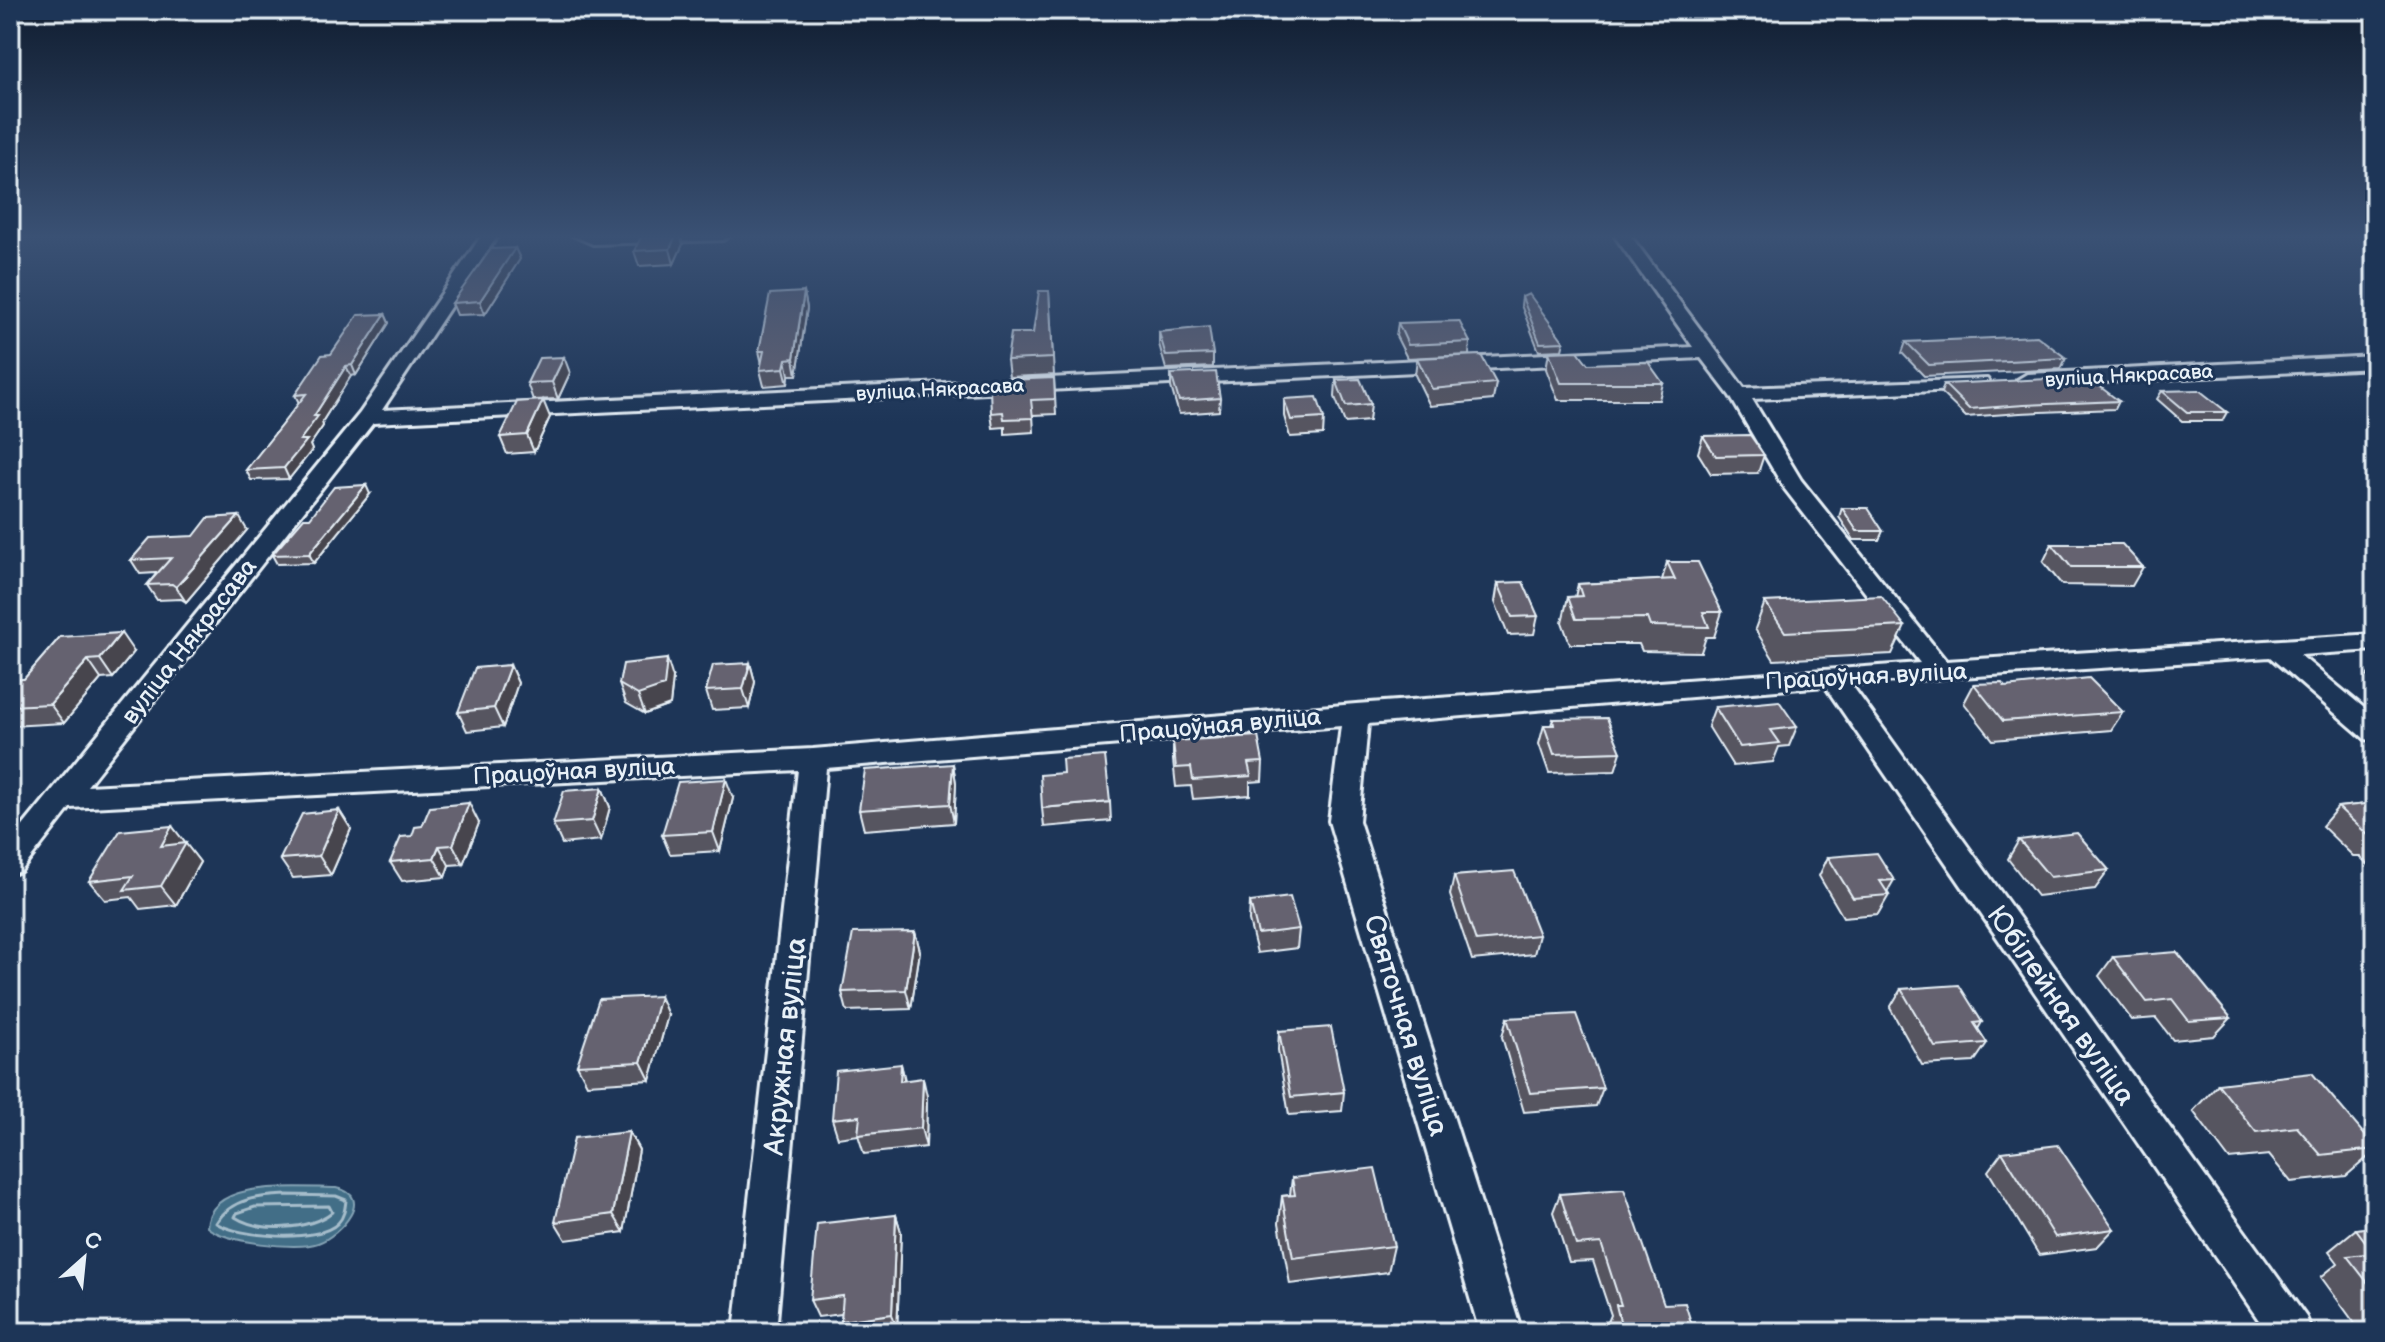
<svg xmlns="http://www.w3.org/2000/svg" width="2385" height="1342" font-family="'Balsamiq Sans',sans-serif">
	<rect width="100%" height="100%" fill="#1d3557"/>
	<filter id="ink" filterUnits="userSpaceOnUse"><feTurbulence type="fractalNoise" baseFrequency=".0125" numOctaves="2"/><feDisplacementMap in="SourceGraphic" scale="16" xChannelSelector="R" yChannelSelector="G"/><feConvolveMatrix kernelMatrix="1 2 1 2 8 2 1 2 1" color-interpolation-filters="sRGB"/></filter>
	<g filter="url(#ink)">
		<path fill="#426e87" stroke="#84a2b4" stroke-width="2" d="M 336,1188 C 376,1196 340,1235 318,1243 C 297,1251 224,1242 207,1227 C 209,1177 302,1188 336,1188 Z"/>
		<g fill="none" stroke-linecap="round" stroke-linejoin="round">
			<g stroke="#a6bdcb" stroke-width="3">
				<path d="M 287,1195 L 336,1196 L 346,1200 C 345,1209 344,1217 338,1223 C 318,1244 238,1237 216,1223 C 232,1198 259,1196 287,1195 Z"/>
				<path d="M 329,1206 L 332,1212 C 309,1230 260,1233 235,1217 L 237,1213 L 255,1207 Z"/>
			</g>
			<g stroke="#e8f1f8" stroke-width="6">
				<g id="street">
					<path d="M 482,235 L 498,235 L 382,410 L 1693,347 L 1614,235 L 1630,235 L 1744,388 L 1987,379 L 1990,383 L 1980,389 L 1752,399 L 1801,480 L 1946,661 L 2375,634 L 2375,650 L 2300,655 L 2375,717 L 2375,741 L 2365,739 L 2270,657 L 1851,684 L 2306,1317 L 2312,1332 L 2267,1332 L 1825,686 L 1368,724 L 1359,821 L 1522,1332 L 1480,1332 L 1329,821 L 1341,726 L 826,768 L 776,1332 L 734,1332 L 798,770 L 70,808 L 21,871 L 10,875 L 10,842 L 360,413 ZM 1701,358 L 1730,396 L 1784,488 L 1920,663 L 1356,704 L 813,749 L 87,786 L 373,423 Z"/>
					<path d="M 572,235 L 731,235 L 723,240 L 593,244 Z"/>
					<path d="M 2375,356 L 2375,368 L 2027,386 L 2017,380 L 2027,374 Z"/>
				</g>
			</g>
			<use href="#street" fill="#1d3557" fill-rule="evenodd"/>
		</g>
		<g fill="#575460" stroke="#e8f1f8" stroke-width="2">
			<path d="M 683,244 L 674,264 L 639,266 L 634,251 Z"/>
			<path d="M 515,248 L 520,259 L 485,314 L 457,315 L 452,303 Z"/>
			<path d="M 1049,291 L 1054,375 L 1009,377 L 1007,360 L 1033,333 Z"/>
			<path d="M 804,292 L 807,308 L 797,375 L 789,375 L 788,384 L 764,386 L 760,370 L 762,364 L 759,351 Z"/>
			<path d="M 1522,297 L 1564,342 L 1562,350 L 1539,351 L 1521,305 Z"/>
			<path d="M 385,314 L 389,323 L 356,375 L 351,376 L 322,422 L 323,426 L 310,445 L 312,450 L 289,479 L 251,480 L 246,470 L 299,403 L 295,395 L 331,354 Z"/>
			<path d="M 1398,323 L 1470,342 L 1469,355 L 1407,358 L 1396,336 Z"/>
			<path d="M 1159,332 L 1213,354 L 1213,367 L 1166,369 L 1159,344 Z"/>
			<path d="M 1906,342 L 2066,358 L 2061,369 L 1924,376 L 1902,353 Z"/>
			<path d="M 1549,352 L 1588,364 L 1663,383 L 1659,400 L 1558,400 L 1546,369 Z"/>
			<path d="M 1417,358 L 1496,383 L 1493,400 L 1430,406 L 1415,375 Z"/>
			<path d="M 570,373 L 558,399 L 533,400 L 527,383 Z"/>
			<path d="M 1171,374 L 1220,398 L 1219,411 L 1179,414 L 1171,387 Z"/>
			<path d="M 1054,378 L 1056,414 L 1033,415 L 1034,432 L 1005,434 L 1005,427 L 993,428 L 991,413 L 1004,390 Z"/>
			<path d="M 1336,380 L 1371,404 L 1369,421 L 1345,423 L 1335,397 Z"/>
			<path d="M 1944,384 L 2119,401 L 2115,409 L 2020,413 L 1966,417 L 1941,393 Z"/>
			<path d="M 2162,391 L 2227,412 L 2222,421 L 2182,421 L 2157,399 Z"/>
			<path d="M 1284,399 L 1324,418 L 1323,435 L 1290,437 L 1284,416 Z"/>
			<path d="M 550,417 L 534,452 L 507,454 L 500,437 Z"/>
			<path d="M 1703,436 L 1764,455 L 1758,473 L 1711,474 L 1698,453 Z"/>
			<path d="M 370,494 L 314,563 L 277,564 L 272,555 L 310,518 Z"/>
			<path d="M 1842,508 L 1883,531 L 1879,540 L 1854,540 L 1839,517 Z"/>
			<path d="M 247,530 L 186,602 L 181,599 L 157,600 L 147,585 L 157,573 L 140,574 L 131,560 L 194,536 Z"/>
			<path d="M 2052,544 L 2143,567 L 2132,586 L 2062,585 L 2043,562 Z"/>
			<path d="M 1667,562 L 1722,612 L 1714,637 L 1706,637 L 1701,652 L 1642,651 L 1639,644 L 1570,644 L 1562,622 L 1568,597 L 1575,597 L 1578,584 L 1662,580 Z"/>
			<path d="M 1498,583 L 1538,616 L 1534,634 L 1508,635 L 1495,602 Z"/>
			<path d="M 1765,602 L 1905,626 L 1892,654 L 1774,660 L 1755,629 Z"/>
			<path d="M 60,637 L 134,652 L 113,678 L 101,679 L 64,723 L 10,726 L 10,689 L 24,679 Z"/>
			<path d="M 750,663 L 755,682 L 749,708 L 712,710 L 706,691 Z"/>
			<path d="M 510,665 L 518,683 L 503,727 L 467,731 L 458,712 Z"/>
			<path d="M 2375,666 L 2375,683 L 2367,676 Z"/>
			<path d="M 673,678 L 670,705 L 645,714 L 626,703 L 619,684 Z"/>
			<path d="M 1974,684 L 2005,687 L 2123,712 L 2111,730 L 1993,740 L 1964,703 Z"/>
			<path d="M 1715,707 L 1797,727 L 1789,746 L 1779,747 L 1773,762 L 1733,766 L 1708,726 Z"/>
			<path d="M 1553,719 L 1621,752 L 1615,771 L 1549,773 L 1539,744 L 1544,725 L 1551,725 Z"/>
			<path d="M 1173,741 L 1263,762 L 1262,781 L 1250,782 L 1250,795 L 1193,799 L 1191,786 L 1176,787 L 1173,760 Z"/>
			<path d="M 953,764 L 956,783 L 954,823 L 864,830 L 859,810 Z"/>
			<path d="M 602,788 L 610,807 L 601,840 L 562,844 L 553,824 Z"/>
			<path d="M 733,798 L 720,851 L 670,854 L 662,835 Z"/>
			<path d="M 1110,802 L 1111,821 L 1044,827 L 1042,808 Z"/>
			<path d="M 2375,803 L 2375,871 L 2359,856 L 2353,856 L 2322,826 L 2338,807 Z"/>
			<path d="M 339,810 L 351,829 L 331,875 L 293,878 L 280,859 Z"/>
			<path d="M 479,823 L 463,864 L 449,865 L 445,877 L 402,881 L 390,862 L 412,836 Z"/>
			<path d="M 172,826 L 200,862 L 176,905 L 140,909 L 131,897 L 105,900 L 89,881 Z"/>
			<path d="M 2019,840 L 2109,870 L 2095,889 L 2037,896 L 2008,859 Z"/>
			<path d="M 1828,857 L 1894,880 L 1887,892 L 1889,895 L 1878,914 L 1843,917 L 1819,876 Z"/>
			<path d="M 1454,876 L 1539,935 L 1534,954 L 1472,960 L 1450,895 Z"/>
			<path d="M 1250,902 L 1299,929 L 1297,948 L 1257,953 L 1249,921 Z"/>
			<path d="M 915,932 L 920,951 L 911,1009 L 847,1011 L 842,992 Z"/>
			<path d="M 2113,957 L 2231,1018 L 2214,1036 L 2173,1040 L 2156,1018 L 2132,1020 L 2099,976 Z"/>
			<path d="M 1901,989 L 1982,1022 L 1978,1029 L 1987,1043 L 1974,1062 L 1922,1065 L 1890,1008 Z"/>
			<path d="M 668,1015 L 650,1080 L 587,1084 L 577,1065 Z"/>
			<path d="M 1507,1018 L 1603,1088 L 1596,1106 L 1524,1112 L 1502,1037 Z"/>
			<path d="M 1279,1031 L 1344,1092 L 1342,1111 L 1289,1115 L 1278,1050 Z"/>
			<path d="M 901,1064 L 905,1080 L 927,1096 L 926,1147 L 864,1154 L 858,1135 L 838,1138 L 832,1119 Z"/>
			<path d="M 2218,1084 L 2375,1147 L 2375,1151 L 2346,1176 L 2291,1182 L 2269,1155 L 2229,1159 L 2193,1111 Z"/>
			<path d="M 629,1132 L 639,1150 L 624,1232 L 566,1240 L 555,1222 Z"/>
			<path d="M 2002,1152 L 2114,1229 L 2097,1247 L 2039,1255 L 1988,1171 Z"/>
			<path d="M 1292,1178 L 1394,1246 L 1388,1272 L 1290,1284 L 1279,1223 L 1282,1196 L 1290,1195 Z"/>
			<path d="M 1560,1194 L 1664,1304 L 1694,1332 L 1605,1332 L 1609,1325 L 1608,1322 L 1611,1315 L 1593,1261 L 1569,1262 L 1553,1212 Z"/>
			<path d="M 896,1215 L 901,1232 L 897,1331 L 846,1332 L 841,1321 L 842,1314 L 818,1317 L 810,1300 Z"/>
			<path d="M 2375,1227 L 2375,1332 L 2361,1332 L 2321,1277 L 2338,1263 L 2329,1251 L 2356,1229 Z"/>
		</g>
		<g fill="#47454e" stroke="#e8f1f8" stroke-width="2">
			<path d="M 676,235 L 680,235 L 683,244 L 674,264 L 670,249 Z"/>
			<path d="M 515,248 L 520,259 L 485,314 L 480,301 Z"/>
			<path d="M 804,292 L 807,308 L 797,375 L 794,358 Z"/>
			<path d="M 385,314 L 389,323 L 356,375 L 352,365 Z"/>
			<path d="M 564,357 L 570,373 L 558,399 L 552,382 Z"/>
			<path d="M 786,359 L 789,375 L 788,384 L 784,368 Z"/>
			<path d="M 346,366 L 351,376 L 322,422 L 323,426 L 310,445 L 312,450 L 289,479 L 284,468 L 314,416 Z"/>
			<path d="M 543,400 L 550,417 L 534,452 L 527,435 Z"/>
			<path d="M 366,485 L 370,494 L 314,563 L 309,554 Z"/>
			<path d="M 239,516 L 247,530 L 186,602 L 176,587 Z"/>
			<path d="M 121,633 L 134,652 L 113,678 L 100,659 Z"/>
			<path d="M 667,659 L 673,678 L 670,705 L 645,714 L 638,695 Z"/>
			<path d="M 88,660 L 101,679 L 64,723 L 50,704 Z"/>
			<path d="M 750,663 L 755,682 L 749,708 L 743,689 Z"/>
			<path d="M 510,665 L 518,683 L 503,727 L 494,708 Z"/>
			<path d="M 953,764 L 956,783 L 954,823 L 950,804 Z"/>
			<path d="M 726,779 L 733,798 L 720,851 L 713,832 Z"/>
			<path d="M 602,788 L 610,807 L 601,840 L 592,821 Z"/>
			<path d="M 469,803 L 479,823 L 463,864 L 453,845 Z"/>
			<path d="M 339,810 L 351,829 L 331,875 L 319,856 Z"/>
			<path d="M 172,826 L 200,862 L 176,905 L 161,886 L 161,846 Z"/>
			<path d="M 439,846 L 449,865 L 445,877 L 434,858 Z"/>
			<path d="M 915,932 L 920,951 L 911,1009 L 906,990 Z"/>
			<path d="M 660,996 L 668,1015 L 650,1080 L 641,1062 Z"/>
			<path d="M 901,1064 L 905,1083 L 900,1081 Z"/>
			<path d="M 923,1078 L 927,1096 L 926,1147 L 921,1128 Z"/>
			<path d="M 629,1132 L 639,1150 L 624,1232 L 613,1214 Z"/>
			<path d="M 896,1215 L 901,1232 L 897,1331 L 892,1314 Z"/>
		</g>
		<g fill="#656270" stroke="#e8f1f8" stroke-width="2">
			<path d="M 642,235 L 676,235 L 670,249 L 634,251 Z"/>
			<path d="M 515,248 L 480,301 L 452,303 L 491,249 Z"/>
			<path d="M 1039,291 L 1049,291 L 1053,358 L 1007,360 L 1011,333 L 1033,333 Z"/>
			<path d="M 804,292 L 794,358 L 786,359 L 784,368 L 760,370 L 764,351 L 759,351 L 770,294 Z"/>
			<path d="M 1529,294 L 1564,342 L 1540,343 L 1522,297 Z"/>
			<path d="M 385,314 L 352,365 L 346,366 L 314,416 L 318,416 L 300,440 L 307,440 L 284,468 L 246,470 L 306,394 L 295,395 L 322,355 L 331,354 L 358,315 Z"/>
			<path d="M 1459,321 L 1470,342 L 1408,345 L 1398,323 Z"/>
			<path d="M 1209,327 L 1213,354 L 1166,356 L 1159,332 Z"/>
			<path d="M 2037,336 L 2066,358 L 1929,365 L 1906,342 Z"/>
			<path d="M 1578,351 L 1588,364 L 1648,362 L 1663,383 L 1561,383 L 1549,352 Z"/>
			<path d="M 1481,355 L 1496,383 L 1432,389 L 1417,358 Z"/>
			<path d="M 564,357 L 552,382 L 527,383 L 539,358 Z"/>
			<path d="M 1216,372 L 1220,398 L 1179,401 L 1171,374 Z"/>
			<path d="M 2087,377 L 2119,401 L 2024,405 L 1969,409 L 1944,384 Z"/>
			<path d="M 1054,378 L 1055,399 L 1031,400 L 1033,418 L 1004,419 L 1003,412 L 991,413 L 990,390 L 1004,390 L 1005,380 Z"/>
			<path d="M 1360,379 L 1371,404 L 1346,406 L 1336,380 Z"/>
			<path d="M 2199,390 L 2227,412 L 2187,412 L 2162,391 Z"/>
			<path d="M 1317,397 L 1324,418 L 1291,420 L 1284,399 Z"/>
			<path d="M 543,400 L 527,435 L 500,437 L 517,402 Z"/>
			<path d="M 1750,435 L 1764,455 L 1716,456 L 1703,436 Z"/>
			<path d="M 366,485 L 309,554 L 272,555 L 304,518 L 310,518 L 334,487 Z"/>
			<path d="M 1842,508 L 1868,508 L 1883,531 L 1857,531 Z"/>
			<path d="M 239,516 L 176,587 L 172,584 L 147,585 L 171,558 L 131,560 L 150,538 L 194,536 L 208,518 Z"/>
			<path d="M 2052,544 L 2122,544 L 2143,567 L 2071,567 Z"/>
			<path d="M 1667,562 L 1698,562 L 1722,612 L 1703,612 L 1709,627 L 1650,626 L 1647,618 L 1576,619 L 1568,597 L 1582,596 L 1578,584 L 1675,579 Z"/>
			<path d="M 1523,582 L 1538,616 L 1512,617 L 1498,583 Z"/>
			<path d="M 1881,596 L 1905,626 L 1785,632 L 1765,602 Z"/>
			<path d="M 121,633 L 100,659 L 88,660 L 50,704 L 10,706 L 10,689 L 19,679 L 24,679 L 60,637 Z"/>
			<path d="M 667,659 L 664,686 L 638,695 L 619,684 L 623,664 Z"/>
			<path d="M 750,663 L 743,689 L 706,691 L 713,665 Z"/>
			<path d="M 510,665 L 494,708 L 458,712 L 475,668 Z"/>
			<path d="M 2089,678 L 2123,712 L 2003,721 L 1974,684 L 2002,683 L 2005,687 Z"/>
			<path d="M 1779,701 L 1797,727 L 1771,730 L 1780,743 L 1740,747 L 1715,707 Z"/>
			<path d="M 1607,718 L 1621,752 L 1554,754 L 1544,725 L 1554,725 L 1553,719 Z"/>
			<path d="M 1258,736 L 1263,762 L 1248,763 L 1251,776 L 1193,780 L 1191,767 L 1176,768 L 1173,741 Z"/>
			<path d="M 1105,756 L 1110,802 L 1042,808 L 1040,775 L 1063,773 L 1062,759 Z"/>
			<path d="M 953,764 L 950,804 L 859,810 L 865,770 Z"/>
			<path d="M 726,779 L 713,832 L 662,835 L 678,782 Z"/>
			<path d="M 602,788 L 592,821 L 553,824 L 564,791 Z"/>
			<path d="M 469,803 L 453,845 L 439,846 L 434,858 L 390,862 L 401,837 L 412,836 L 415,827 L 422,826 L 430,807 Z"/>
			<path d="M 2375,803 L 2375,837 L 2370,837 L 2338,807 Z"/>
			<path d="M 339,810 L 319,856 L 280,859 L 302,814 Z"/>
			<path d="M 172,826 L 161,846 L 186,843 L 161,886 L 124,890 L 133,876 L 89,881 L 120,831 Z"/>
			<path d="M 2077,833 L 2109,870 L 2050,877 L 2019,840 Z"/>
			<path d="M 1877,853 L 1894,880 L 1880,881 L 1889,895 L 1853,898 L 1828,857 Z"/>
			<path d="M 1514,871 L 1539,935 L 1476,941 L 1454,876 Z"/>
			<path d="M 1290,897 L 1299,929 L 1258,934 L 1250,902 Z"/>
			<path d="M 915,932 L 906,990 L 842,992 L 853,933 Z"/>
			<path d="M 2177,952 L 2231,1018 L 2189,1021 L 2172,999 L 2147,1002 L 2113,957 Z"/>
			<path d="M 1959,985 L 1982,1022 L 1974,1023 L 1987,1043 L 1935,1047 L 1901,989 Z"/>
			<path d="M 660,996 L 641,1062 L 577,1065 L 599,999 Z"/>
			<path d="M 1576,1014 L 1603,1088 L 1530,1093 L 1507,1018 Z"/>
			<path d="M 1331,1027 L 1344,1092 L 1291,1097 L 1279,1031 Z"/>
			<path d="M 901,1064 L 900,1081 L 923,1078 L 921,1128 L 858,1135 L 860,1116 L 832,1119 L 836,1071 Z"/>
			<path d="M 2312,1073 L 2375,1147 L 2375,1149 L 2321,1155 L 2297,1127 L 2256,1132 L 2218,1084 Z"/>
			<path d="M 629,1132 L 613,1214 L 555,1222 L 574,1138 Z"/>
			<path d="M 2058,1145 L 2114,1229 L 2055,1237 L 2002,1152 Z"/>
			<path d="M 1375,1168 L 1394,1246 L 1293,1258 L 1282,1196 L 1295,1195 L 1292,1178 Z"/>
			<path d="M 1624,1189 L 1664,1304 L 1685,1303 L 1694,1332 L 1610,1332 L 1608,1325 L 1621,1325 L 1616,1305 L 1621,1305 L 1601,1243 L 1576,1245 L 1560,1194 Z"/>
			<path d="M 896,1215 L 892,1314 L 841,1321 L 843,1296 L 810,1300 L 817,1224 Z"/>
			<path d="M 2375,1227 L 2375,1292 L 2347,1256 L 2374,1253 L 2356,1229 Z"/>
		</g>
	</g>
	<linearGradient id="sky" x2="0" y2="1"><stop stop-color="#101d30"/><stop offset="0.56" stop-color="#3a5174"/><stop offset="1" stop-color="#3a5174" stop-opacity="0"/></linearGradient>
	<rect width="2385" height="423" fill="url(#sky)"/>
	<g text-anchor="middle" stroke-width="6" stroke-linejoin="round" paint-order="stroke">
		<g font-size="20" fill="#e8f1f8" stroke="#1d3557">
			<text transform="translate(2129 375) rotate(-3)" y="7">вуліца Някрасава</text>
			<text transform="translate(940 389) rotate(-3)" y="7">вуліца Някрасава</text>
		</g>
		<g font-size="24" fill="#e8f1f8" stroke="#1d3557">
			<text transform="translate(189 641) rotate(-52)" y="8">вуліца Някрасава</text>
			<text transform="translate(1866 676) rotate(-3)" y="8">Працоўная вуліца</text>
			<text transform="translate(1220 725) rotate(-5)" y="8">Працоўная вуліца</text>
			<text transform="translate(574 771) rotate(-3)" y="8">Працоўная вуліца</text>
		</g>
		<g font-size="28" fill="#e8f1f8" stroke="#1d3557">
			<text transform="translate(2062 1005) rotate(55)" y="10">Юбілейная вуліца</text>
			<text transform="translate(1407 1025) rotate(73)" y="10">Святочная вуліца</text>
			<text transform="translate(784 1046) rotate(-84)" y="10">Акружная вуліца</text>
		</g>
	</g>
	<rect width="2385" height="1342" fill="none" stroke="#1d3557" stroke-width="40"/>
	<rect x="20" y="20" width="2345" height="1302" fill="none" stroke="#e8f1f8" stroke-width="3" filter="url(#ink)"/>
	<g transform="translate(84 1258) rotate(27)" stroke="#1d3557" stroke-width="6" paint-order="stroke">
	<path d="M0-6L14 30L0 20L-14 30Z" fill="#e8f1f8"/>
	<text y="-12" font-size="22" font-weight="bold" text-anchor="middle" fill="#e8f1f8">С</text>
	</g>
</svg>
